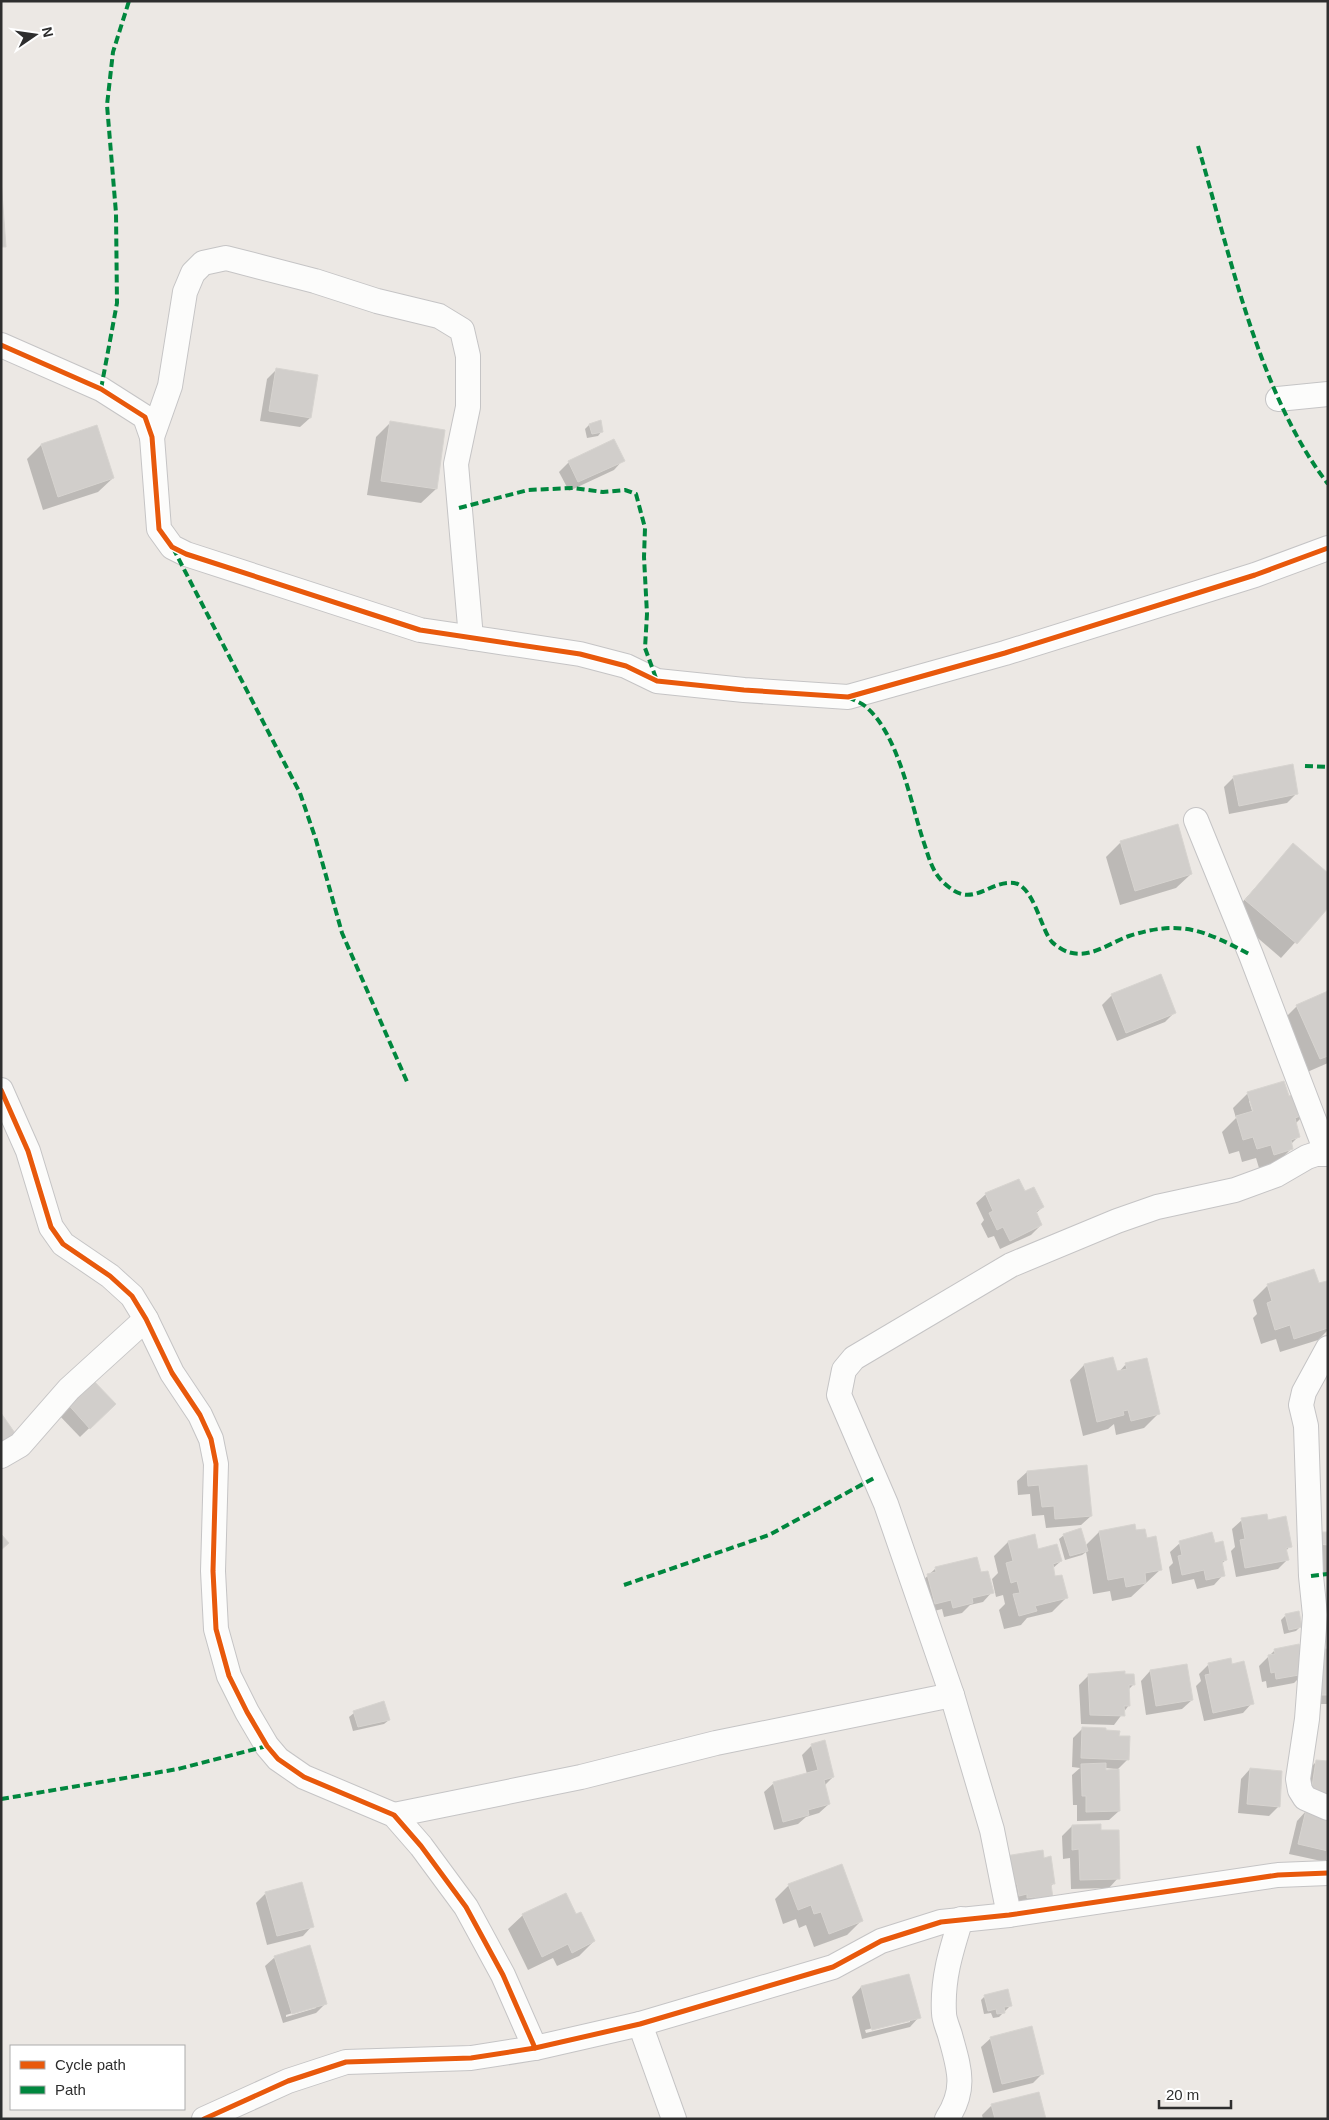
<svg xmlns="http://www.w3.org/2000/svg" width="1329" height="2120" font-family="Helvetica,sans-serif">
	<rect width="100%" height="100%" fill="#ece8e4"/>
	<g fill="#0003" fill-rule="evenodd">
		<path d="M 277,369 L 317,376 L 310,418 L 300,427 L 260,421 L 267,379 Z"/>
		<path d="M 390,423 L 436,489 L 421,503 L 367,495 L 376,437 Z"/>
		<path d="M 589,425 L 602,431 L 598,436 L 587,438 L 585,429 Z"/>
		<path d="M 96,427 L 113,478 L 98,492 L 43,510 L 27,459 L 41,445 Z"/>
		<path d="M 623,460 L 614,470 L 569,491 L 559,472 L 569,462 Z"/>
		<path d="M 1234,777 L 1297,793 L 1287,803 L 1229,814 L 1224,787 Z"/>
		<path d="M 1121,842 L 1191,874 L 1176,888 L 1120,905 L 1106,857 Z"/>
		<path d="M 1293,845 L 1328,906 L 1281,958 L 1231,915 Z"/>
		<path d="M 1328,993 L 1328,1063 L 1305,1073 L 1282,1021 L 1297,1006 Z"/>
		<path d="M 1112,995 L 1175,1012 L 1165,1022 L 1117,1041 L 1102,1005 Z"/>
		<path d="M 1248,1093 L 1288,1098 L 1305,1114 L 1295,1124 L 1299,1136 L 1291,1144 L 1292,1148 L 1277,1163 L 1259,1168 L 1256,1158 L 1242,1162 L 1239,1151 L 1229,1154 L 1222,1132 L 1236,1118 L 1233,1108 ZM 1249,1101 L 1251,1101 L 1256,1117 L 1254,1117 Z"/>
		<path d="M 1024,1193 L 1043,1207 L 1035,1214 L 1041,1225 L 1031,1235 L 1000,1249 L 994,1236 L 988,1238 L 981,1224 L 984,1220 L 976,1203 L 986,1194 Z"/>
		<path d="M 1313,1271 L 1318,1285 L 1328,1288 L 1328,1330 L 1318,1340 L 1280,1352 L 1276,1339 L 1261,1344 L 1253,1318 L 1257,1314 L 1253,1300 L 1267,1286 Z"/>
		<path d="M 1112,1359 L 1118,1373 L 1126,1364 L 1159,1413 L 1144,1428 L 1116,1435 L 1114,1424 L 1108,1429 L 1083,1436 L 1070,1380 L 1084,1365 Z"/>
		<path d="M 90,1379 L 114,1404 L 80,1437 L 56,1412 Z"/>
		<path d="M 1027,1472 L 1091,1516 L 1081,1525 L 1046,1528 L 1044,1515 L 1032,1516 L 1030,1494 L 1018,1495 L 1017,1481 Z"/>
		<path d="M 1242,1520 L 1267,1521 L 1290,1546 L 1286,1551 L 1288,1559 L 1278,1569 L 1236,1577 L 1231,1551 L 1235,1547 L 1232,1529 Z"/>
		<path d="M 1099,1532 L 1135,1532 L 1146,1540 L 1161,1569 L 1131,1597 L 1112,1601 L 1110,1591 L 1093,1594 L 1086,1552 L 1082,1555 L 1065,1560 L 1059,1539 L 1064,1535 L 1085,1546 Z"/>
		<path d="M 1328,1533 L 1328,1574 L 1319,1573 L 1309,1554 Z"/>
		<path d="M 1008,1542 L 1037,1550 L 1061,1561 L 1052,1569 L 1054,1578 L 1066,1598 L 1052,1612 L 1027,1618 L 1021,1625 L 1004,1629 L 999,1610 L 1005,1604 L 1003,1595 L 996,1597 L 992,1579 L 998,1573 L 994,1556 Z"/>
		<path d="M 1180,1543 L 1214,1544 L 1226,1560 L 1221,1564 L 1223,1575 L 1214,1585 L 1197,1589 L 1194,1579 L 1172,1584 L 1169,1567 L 1173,1563 L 1170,1552 Z"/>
		<path d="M 936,1568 L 981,1574 L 992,1592 L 983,1602 L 970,1605 L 962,1613 L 944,1617 L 942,1609 L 926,1613 L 918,1585 Z"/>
		<path d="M 1298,1613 L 1301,1626 L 1296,1631 L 1284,1634 L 1281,1620 L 1285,1616 Z"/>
		<path d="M 1275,1650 L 1303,1674 L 1294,1683 L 1267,1688 L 1266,1681 L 1262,1682 L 1259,1666 Z"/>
		<path d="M 1328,1650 L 1328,1704 L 1312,1704 Z"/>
		<path d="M 1209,1664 L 1232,1665 L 1252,1703 L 1243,1713 L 1204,1721 L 1196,1686 L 1201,1681 L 1199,1674 Z"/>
		<path d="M 1150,1671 L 1192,1700 L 1182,1709 L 1146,1715 L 1141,1681 Z"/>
		<path d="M 1088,1676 L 1133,1685 L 1128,1690 L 1129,1705 L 1114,1725 L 1081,1724 L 1079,1685 Z"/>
		<path d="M 354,1713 L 389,1720 L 384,1724 L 353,1731 L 349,1717 Z"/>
		<path d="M 1083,1728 L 1105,1731 L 1118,1737 L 1128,1759 L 1118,1769 L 1119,1811 L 1109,1820 L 1077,1821 L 1077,1805 L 1073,1805 L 1072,1775 L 1080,1768 L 1072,1767 L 1073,1738 ZM 1105,1768 L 1117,1769 L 1117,1771 L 1105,1771 Z"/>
		<path d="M 812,1745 L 833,1777 L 824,1786 L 829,1804 L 819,1813 L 806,1817 L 798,1824 L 774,1830 L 764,1792 L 774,1783 L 807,1774 L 802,1755 Z"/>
		<path d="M 1317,1761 L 1328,1763 L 1302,1802 L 1307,1771 Z"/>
		<path d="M 1250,1769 L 1278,1807 L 1269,1816 L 1238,1813 L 1241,1779 Z"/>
		<path d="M 1306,1811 L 1328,1816 L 1326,1862 L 1289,1854 L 1297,1821 Z"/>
		<path d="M 1072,1826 L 1100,1832 L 1118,1878 L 1109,1888 L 1071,1889 L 1070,1858 L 1063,1859 L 1062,1836 Z"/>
		<path d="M 1043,1859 L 1054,1883 L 1027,1910 L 1001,1894 Z"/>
		<path d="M 789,1885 L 861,1921 L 847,1935 L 814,1947 L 806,1925 L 799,1928 L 796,1919 L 783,1924 L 775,1899 Z"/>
		<path d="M 266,1893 L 312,1926 L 303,1936 L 267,1945 L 256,1903 Z"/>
		<path d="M 523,1915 L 575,1916 L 594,1941 L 579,1956 L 557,1966 L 553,1958 L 528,1970 L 508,1929 Z"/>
		<path d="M 275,1957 L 326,2003 L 316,2013 L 283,2023 L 265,1966 ZM 316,2006 L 316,2008 L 286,2017 L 286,2015 Z"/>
		<path d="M 861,1987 L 919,2017 L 910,2027 L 862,2039 L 852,1997 ZM 910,2019 L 910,2022 L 866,2033 L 865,2030 Z"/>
		<path d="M 985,1996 L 1011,2005 L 999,2017 L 993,2018 L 991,2013 L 984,2014 L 981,2000 Z"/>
		<path d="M 991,2038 L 1043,2073 L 1033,2083 L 993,2093 L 981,2047 Z"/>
		<path d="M 992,2105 L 1045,2119 L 983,2119 L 982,2115 Z"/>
	</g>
	<g fill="#d1cecb" stroke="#d7d4d0">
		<path d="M 1,180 L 6,247 L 1,247 Z"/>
		<path d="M 276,368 L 318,375 L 311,418 L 269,411 Z"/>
		<path d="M 601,420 L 603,432 L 592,434 L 589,424 Z"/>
		<path d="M 390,421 L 445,430 L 437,489 L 381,481 Z"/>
		<path d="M 97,425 L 114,478 L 58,497 L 41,444 Z"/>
		<path d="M 614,439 L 625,461 L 578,482 L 568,461 Z"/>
		<path d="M 1293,764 L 1298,794 L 1239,806 L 1233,776 Z"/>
		<path d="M 1178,824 L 1192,874 L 1135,891 L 1120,841 Z"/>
		<path d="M 1293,843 L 1328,873 L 1328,908 L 1297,944 L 1245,900 Z"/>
		<path d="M 1161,974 L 1176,1013 L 1126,1033 L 1111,994 Z"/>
		<path d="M 1328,991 L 1328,1056 L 1320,1059 L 1296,1005 Z"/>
		<path d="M 1284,1081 L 1289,1096 L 1300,1093 L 1306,1114 L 1295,1118 L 1300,1137 L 1291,1140 L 1293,1149 L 1274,1155 L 1271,1145 L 1257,1149 L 1253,1137 L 1243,1140 L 1236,1116 L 1253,1111 L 1247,1092 Z"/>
		<path d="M 1019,1179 L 1025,1191 L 1034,1187 L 1044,1207 L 1036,1211 L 1042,1225 L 1010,1241 L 1003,1227 L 997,1230 L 989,1213 L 993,1211 L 985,1193 Z"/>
		<path d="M 1314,1269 L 1319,1283 L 1327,1281 L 1328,1284 L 1328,1328 L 1294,1339 L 1290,1325 L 1275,1330 L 1267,1303 L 1272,1301 L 1267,1284 Z"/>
		<path d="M 1113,1357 L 1117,1371 L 1127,1369 L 1125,1363 L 1147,1358 L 1160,1414 L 1131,1421 L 1128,1410 L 1123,1411 L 1124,1415 L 1097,1422 L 1084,1364 Z"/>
		<path d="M 90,1377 L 116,1404 L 90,1429 L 65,1401 Z"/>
		<path d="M 1,1413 L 17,1436 L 1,1447 Z"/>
		<path d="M 1087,1465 L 1092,1516 L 1055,1519 L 1054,1506 L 1042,1507 L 1039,1485 L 1028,1486 L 1027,1471 Z"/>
		<path d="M 1267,1514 L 1268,1520 L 1286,1516 L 1292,1547 L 1286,1548 L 1289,1560 L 1245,1568 L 1240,1540 L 1245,1539 L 1241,1518 Z"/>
		<path d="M 1135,1524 L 1136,1530 L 1145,1529 L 1147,1538 L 1156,1536 L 1162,1570 L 1145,1573 L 1146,1583 L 1126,1587 L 1124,1577 L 1108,1580 L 1099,1531 Z"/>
		<path d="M 1081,1528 L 1088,1551 L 1070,1556 L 1063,1534 Z"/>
		<path d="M 1212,1532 L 1215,1543 L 1223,1541 L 1227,1560 L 1222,1561 L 1225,1576 L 1206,1580 L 1204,1570 L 1182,1575 L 1178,1556 L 1182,1555 L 1179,1541 Z"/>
		<path d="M 1318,1532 L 1328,1532 L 1328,1545 L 1318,1544 Z"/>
		<path d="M 1,1534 L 9,1543 L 1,1550 Z"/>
		<path d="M 1035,1534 L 1038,1549 L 1057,1544 L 1062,1561 L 1053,1564 L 1055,1576 L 1062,1575 L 1068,1598 L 1035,1606 L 1037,1611 L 1019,1616 L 1013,1594 L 1020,1593 L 1017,1581 L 1011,1583 L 1006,1563 L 1013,1561 L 1008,1541 Z"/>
		<path d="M 977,1557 L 981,1572 L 988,1571 L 994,1593 L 972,1598 L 973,1603 L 953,1608 L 951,1600 L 935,1604 L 927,1574 L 936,1572 L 935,1567 Z"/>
		<path d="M 1299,1611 L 1302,1627 L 1289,1630 L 1285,1614 Z"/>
		<path d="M 1299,1644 L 1305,1674 L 1276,1679 L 1275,1672 L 1271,1673 L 1268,1655 L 1275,1654 L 1274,1649 Z"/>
		<path d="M 1322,1649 L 1328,1649 L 1328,1695 L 1321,1695 Z"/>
		<path d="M 1231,1658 L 1232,1664 L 1244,1661 L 1254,1704 L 1213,1713 L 1205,1675 L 1210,1674 L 1208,1663 Z"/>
		<path d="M 1187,1664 L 1193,1700 L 1156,1706 L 1150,1670 Z"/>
		<path d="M 1125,1671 L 1125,1674 L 1134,1674 L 1135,1685 L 1129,1685 L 1130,1706 L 1124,1706 L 1125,1716 L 1090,1715 L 1088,1674 Z"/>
		<path d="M 384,1701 L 390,1720 L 358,1727 L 353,1711 Z"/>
		<path d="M 1082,1727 L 1106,1728 L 1106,1730 L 1120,1731 L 1119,1736 L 1130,1736 L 1129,1760 L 1081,1758 Z"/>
		<path d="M 825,1740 L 834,1777 L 824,1780 L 830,1804 L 808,1810 L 809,1815 L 783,1822 L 773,1782 L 818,1770 L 811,1744 Z"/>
		<path d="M 1316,1760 L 1328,1761 L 1328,1795 L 1311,1793 Z"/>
		<path d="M 1106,1763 L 1106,1770 L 1119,1769 L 1120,1811 L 1086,1812 L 1086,1796 L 1082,1796 L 1081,1764 Z"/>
		<path d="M 1250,1768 L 1282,1771 L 1280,1807 L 1247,1804 Z"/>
		<path d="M 1306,1810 L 1328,1815 L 1328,1851 L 1298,1844 Z"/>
		<path d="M 1101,1824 L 1101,1830 L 1119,1830 L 1120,1879 L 1080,1880 L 1079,1849 L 1072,1850 L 1072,1825 Z"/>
		<path d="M 1043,1850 L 1044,1858 L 1051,1856 L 1055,1884 L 1051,1884 L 1053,1898 L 1036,1901 L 1035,1897 L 1027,1898 L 1027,1894 L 1019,1896 L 1017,1884 L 1010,1885 L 1005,1856 Z"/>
		<path d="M 842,1864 L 863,1921 L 829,1934 L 821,1912 L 814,1914 L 811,1905 L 798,1910 L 788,1884 Z"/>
		<path d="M 302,1882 L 314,1927 L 277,1936 L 265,1892 Z"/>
		<path d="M 566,1893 L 576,1914 L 581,1912 L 595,1941 L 572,1953 L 568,1944 L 542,1957 L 522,1914 Z"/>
		<path d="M 310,1945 L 327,2004 L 292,2014 L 274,1956 Z"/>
		<path d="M 909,1974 L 921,2018 L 872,2030 L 861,1986 Z"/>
		<path d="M 1008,1989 L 1012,2006 L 1004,2007 L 1005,2013 L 997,2014 L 996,2009 L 988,2011 L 984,1995 Z"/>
		<path d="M 1032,2026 L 1044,2074 L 1002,2084 L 990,2037 Z"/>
		<path d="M 1039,2092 L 1046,2119 L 995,2119 L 991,2104 Z"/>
	</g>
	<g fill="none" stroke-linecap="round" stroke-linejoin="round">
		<g stroke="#c5c4c5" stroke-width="26">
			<g id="minor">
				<path d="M 1,345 L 101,389 L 145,417 L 152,437 L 159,529 L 172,547 L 186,554 L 420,630 L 580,654 L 626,666 L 657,681 L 744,690 L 848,697 L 1005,653 L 1255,575 L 1328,548"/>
				<path d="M 1278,399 L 1328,394"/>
				<path d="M 152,437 L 170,386 L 185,292 L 193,273 L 203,263 L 226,258 L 315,281 L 377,301 L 439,316 L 462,330 L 468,356 L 468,407 L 456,464 L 471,638"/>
				<path d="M 1196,820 L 1251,955 L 1327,1154"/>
				<path d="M 1,1090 L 28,1151 L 51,1227 L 63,1244 L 110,1276 L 132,1296 L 146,1319 L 172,1373 L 200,1415 L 211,1439 L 216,1464 L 213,1571 L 216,1629 L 229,1676 L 247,1712 L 267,1746 L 278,1759 L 304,1777 L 394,1815 L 421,1846 L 466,1907 L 503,1975 L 535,2048"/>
				<path d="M 1328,1348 L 1304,1392 L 1301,1405 L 1306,1426 L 1311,1576 L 1315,1615 L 1307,1719 L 1298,1779 L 1300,1790 L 1305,1798 L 1328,1808"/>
				<path d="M 1,1456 L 20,1445 L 69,1389 L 146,1319"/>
				<path d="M 394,1815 L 581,1777 L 716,1743 L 952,1695"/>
				<path d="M 1009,1915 L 992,1830 L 952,1695 L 886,1504 L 839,1395 L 844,1370 L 854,1358 L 1011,1265 L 1117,1221 L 1157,1207 L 1235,1190 L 1276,1175 L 1307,1157 L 1316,1154 L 1328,1154"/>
				<path d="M 640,2024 L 674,2119"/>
				<path d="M 204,2119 L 288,2081 L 346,2062 L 471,2058 L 535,2048 L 640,2024 L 833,1967 L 881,1941 L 941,1922 L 1009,1915 L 1278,1875 L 1328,1873"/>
				<path d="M 947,2119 C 967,2088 959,2068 950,2035 C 948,2028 944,2020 944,2013 C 942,1979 951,1951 961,1919"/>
			</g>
		</g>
		<use href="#minor" stroke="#fcfcfb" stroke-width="24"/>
		<g stroke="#00873e" stroke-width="4" stroke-dasharray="8 4" stroke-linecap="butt">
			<path d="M 1198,146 C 1230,254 1259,395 1328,484"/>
			<path d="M 101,389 L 117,303 L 116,213 L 107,105 L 113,52 L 129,1"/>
			<path d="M 459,508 L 528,490 L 573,488 L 603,492 L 625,490 L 636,494 L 645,528 L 644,557 L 647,614 L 645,648 L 657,681"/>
			<path d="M 173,548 L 300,793 L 316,840 L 342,933 L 408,1084"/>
			<path d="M 848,697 C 853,700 860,702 865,706 C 898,733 910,800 923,840 C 930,860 932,875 950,888 C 974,907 990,880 1014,883 C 1034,886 1041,930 1052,942 C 1055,945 1064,951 1068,952 C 1091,959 1109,943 1129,936 C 1182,919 1205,931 1251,955"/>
			<path d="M 1305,766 L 1328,767"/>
			<path d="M 1311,1576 L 1328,1574"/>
			<path d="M 624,1585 L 769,1535 L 874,1478"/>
			<path d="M 1,1799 L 178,1769 L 267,1746"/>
		</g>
		<g stroke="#fff" stroke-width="8">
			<g id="cycleway">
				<path d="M 1,345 L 101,389 L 145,417 L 152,437 L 159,529 L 172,547 L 186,554 L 420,630 L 580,654 L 626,666 L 657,681 L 744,690 L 848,697 L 1005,653 L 1255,575 L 1328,548"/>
				<path d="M 1,1090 L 28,1151 L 51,1227 L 63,1244 L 110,1276 L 132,1296 L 146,1319 L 172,1373 L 200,1415 L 211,1439 L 216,1464 L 213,1571 L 216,1629 L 229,1676 L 247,1712 L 267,1746 L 278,1759 L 304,1777 L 394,1815 L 421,1846 L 466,1907 L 503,1975 L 535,2048"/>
				<path d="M 204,2119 L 288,2081 L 346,2062 L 471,2058 L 535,2048 L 640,2024 L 833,1967 L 881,1941 L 941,1922 L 1009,1915 L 1278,1875 L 1328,1873"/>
			</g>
		</g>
		<use href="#cycleway" stroke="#e8590c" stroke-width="5"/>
	</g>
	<rect width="1329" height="2120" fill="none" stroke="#2e2e2e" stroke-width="5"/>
	<rect x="10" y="2045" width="175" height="65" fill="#ffffff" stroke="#ababab"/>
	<rect x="20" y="2061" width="25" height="8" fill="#e8590c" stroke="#ababab"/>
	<text x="55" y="2070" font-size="15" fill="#2e2e2e">Cycle path</text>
	<rect x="20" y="2086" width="25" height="8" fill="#00873e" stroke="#ababab"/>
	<text x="55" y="2095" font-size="15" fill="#2e2e2e">Path</text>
	<g transform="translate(35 35) rotate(77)" stroke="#ffffff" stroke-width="4" paint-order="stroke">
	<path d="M0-4L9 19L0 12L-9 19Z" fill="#2e2e2e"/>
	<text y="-8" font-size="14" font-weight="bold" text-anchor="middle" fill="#2e2e2e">N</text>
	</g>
	<path d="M1159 2100v8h72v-8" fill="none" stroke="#2e2e2e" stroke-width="2.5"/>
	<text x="1166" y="2100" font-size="15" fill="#2e2e2e" stroke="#ffffff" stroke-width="4" paint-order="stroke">20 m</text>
</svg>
